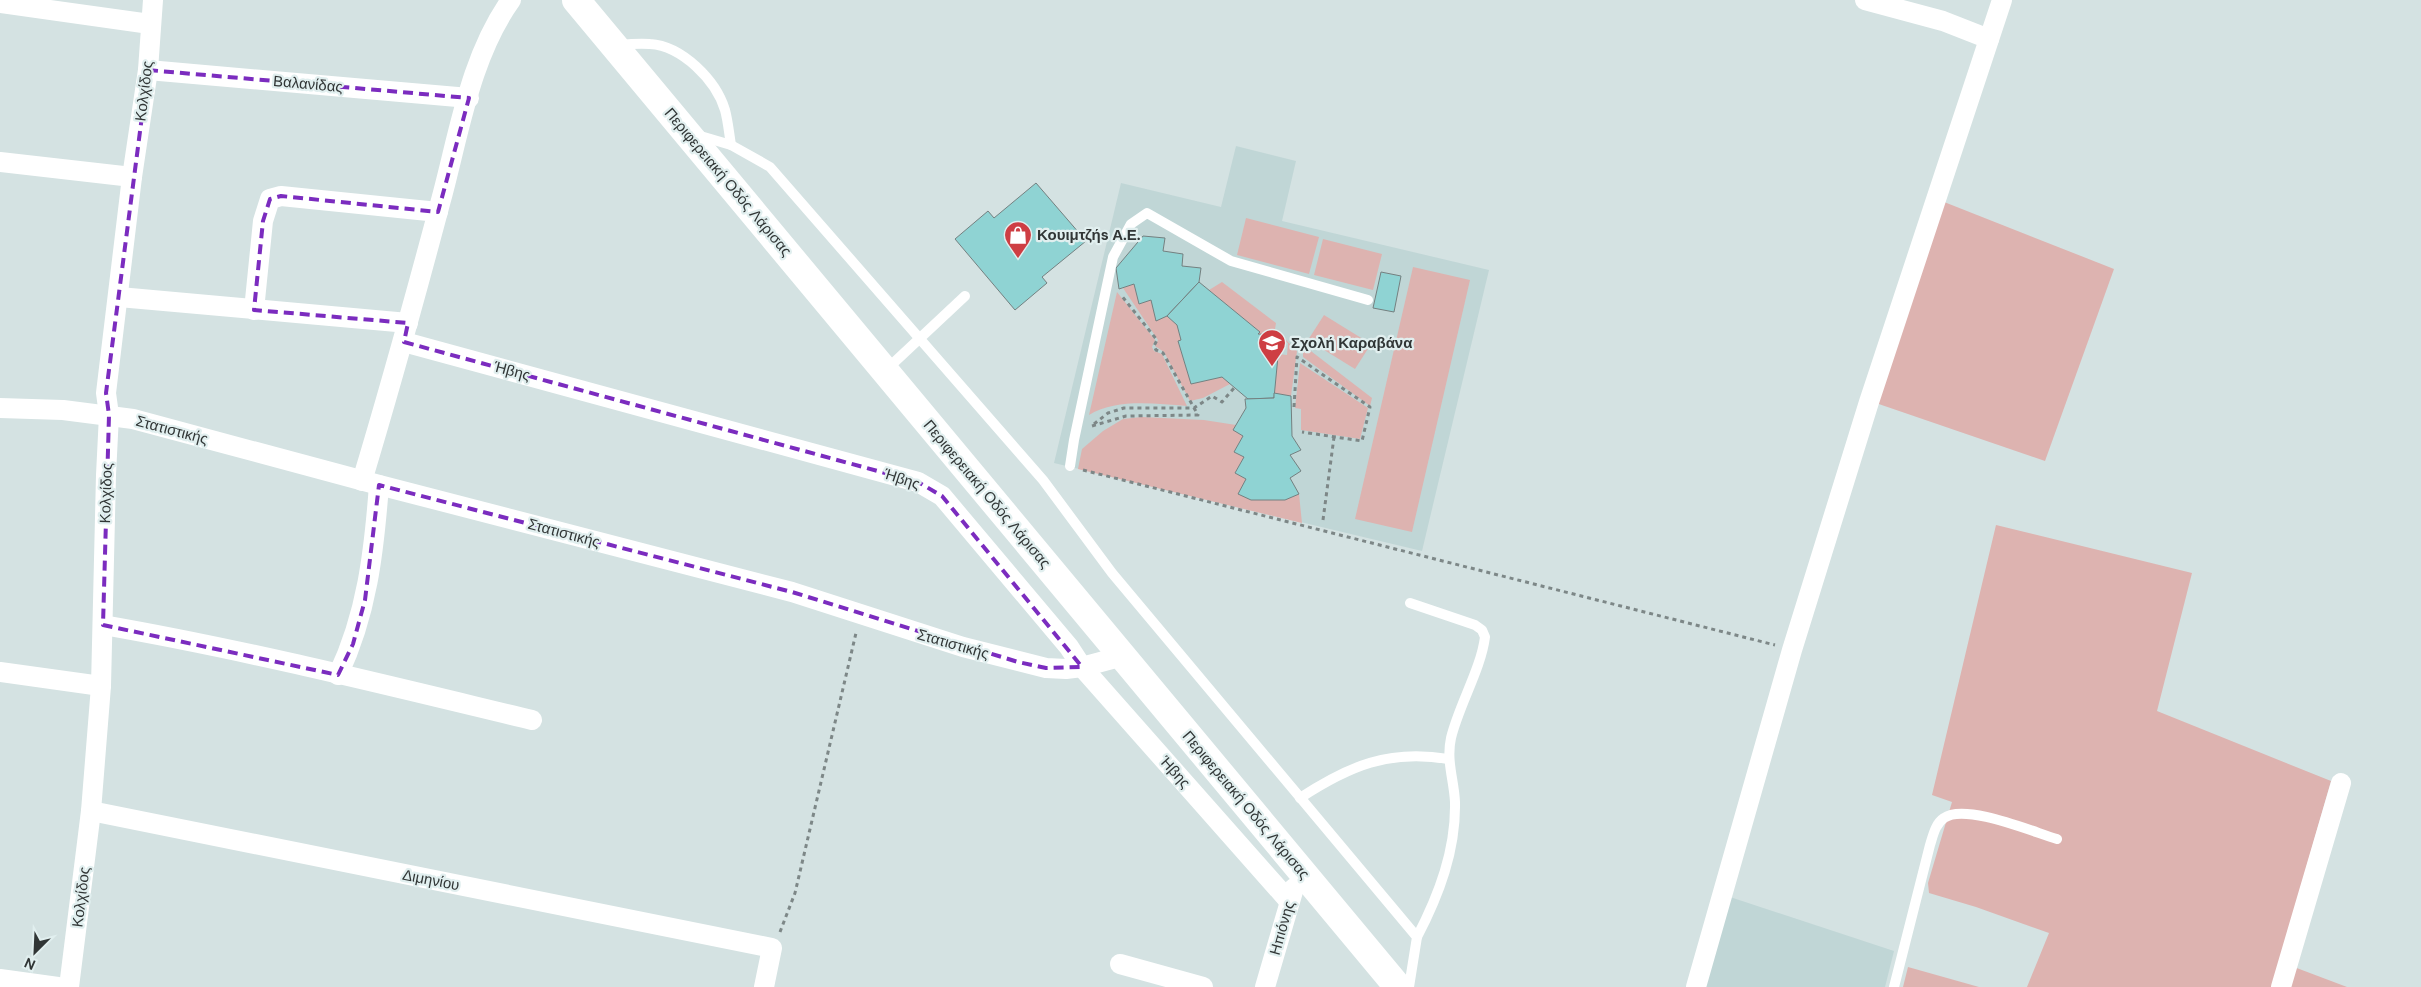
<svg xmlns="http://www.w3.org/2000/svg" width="2421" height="987" font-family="'DM Sans',sans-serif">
	<rect width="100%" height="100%" fill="#d4e2e2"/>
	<g fill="#c0d6d6">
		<path d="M 1236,146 L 1296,161 L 1282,221 L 1489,270 L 1422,551 L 1054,463 L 1121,183 L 1221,207 Z"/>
		<path d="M 1724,895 L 1894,951 L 1885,987 L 1698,987 Z"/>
	</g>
	<g fill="#ddb3b0">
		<path d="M 1934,198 L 2114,269 L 2045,461 L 1870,401 Z"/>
		<path d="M 1246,218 L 1319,237 L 1309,274 L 1237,255 Z"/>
		<path d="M 1323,239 L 1382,254 L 1373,290 L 1314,275 Z"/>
		<path d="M 1413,267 L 1470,280 L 1412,532 L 1355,519 Z"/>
		<path d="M 1222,282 L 1276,323 L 1274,335 L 1258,334 L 1260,332 L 1209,290 Z"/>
		<path d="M 1134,284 L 1139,304 L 1151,300 L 1156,320 L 1167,316 L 1177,325 L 1181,340 L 1178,342 L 1191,384 L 1222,377 L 1230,384 L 1203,398 L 1190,401 L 1164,352 L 1155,346 L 1158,340 L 1123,288 Z"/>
		<path d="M 1117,292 L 1155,340 L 1152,347 L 1154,351 L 1162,354 L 1187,406 C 1155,404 1117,398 1089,415 Z"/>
		<path d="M 1324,315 L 1371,344 L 1355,369 L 1308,340 Z"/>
		<path d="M 1284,338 L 1297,351 L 1291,396 L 1274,393 L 1278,354 L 1287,355 L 1288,343 L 1282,340 Z"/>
		<path d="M 1303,345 L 1372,398 L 1370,406 L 1303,357 Z"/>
		<path d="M 1300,363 L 1368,408 L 1360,439 L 1301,430 L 1301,409 L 1295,408 Z"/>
		<path d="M 1142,417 L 1204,420 L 1236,425 L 1243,436 L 1234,452 L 1244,457 L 1235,473 L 1285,500 L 1299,494 L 1302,523 L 1078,469 L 1082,449 L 1103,431 L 1123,419 Z"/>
		<path d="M 1996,525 L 2192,573 L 2157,711 L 2331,781 L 2272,987 L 2027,987 L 2049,933 L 1976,907 L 1929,893 L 1928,883 L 1952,802 L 1932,795 Z"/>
		<path d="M 1908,967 L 1979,987 L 1903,987 Z"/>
		<path d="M 2294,967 L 2347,987 L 2288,987 Z"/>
	</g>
	<g fill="#8fd3d3" stroke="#748080">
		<path d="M 1036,183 L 1086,241 L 1042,277 L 1047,283 L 1015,310 L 955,239 L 988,211 L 994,218 Z"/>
		<path d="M 1143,236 L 1165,238 L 1163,251 L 1183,254 L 1182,266 L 1201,268 L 1199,282 L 1167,316 L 1156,321 L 1151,300 L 1139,304 L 1134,284 L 1119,289 L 1116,268 Z"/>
		<path d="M 1381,272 L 1401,276 L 1394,312 L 1373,308 Z"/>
		<path d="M 1199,282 L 1260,332 L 1258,334 L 1280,335 L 1274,398 L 1248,399 L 1222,377 L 1191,384 L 1178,341 L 1181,340 L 1177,325 L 1167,316 Z"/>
		<path d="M 1274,393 L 1291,396 L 1292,436 L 1301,450 L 1290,455 L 1301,471 L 1290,478 L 1299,494 L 1285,500 L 1251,500 L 1238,494 L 1246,479 L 1235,473 L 1244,457 L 1234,452 L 1243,436 L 1233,430 L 1246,408 L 1245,399 L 1274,398 Z"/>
	</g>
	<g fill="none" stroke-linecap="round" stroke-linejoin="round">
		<g stroke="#7d8787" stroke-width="3" stroke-dasharray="4 4" stroke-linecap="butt">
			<path d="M 1294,407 L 1297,357 L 1370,407 L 1362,441 L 1302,432"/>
			<path d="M 1094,424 L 1108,413 L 1124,408 L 1194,408 L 1212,396 L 1222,402 L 1234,388"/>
			<path d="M 1092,426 L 1126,416 L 1198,415 L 1163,353 L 1156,350 L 1154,346 L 1157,340 L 1121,295"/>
			<path d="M 1083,470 L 1775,645"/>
			<path d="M 1323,520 L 1334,437"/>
			<path d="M 780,932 L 795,893 L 856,633"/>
		</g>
		<g stroke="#fff" stroke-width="10">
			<path d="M 619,45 C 629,44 640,43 650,44 C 682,46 716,80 725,110 C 728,121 729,133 731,145"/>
			<path d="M 697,135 L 731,145 L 770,167 L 1043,480 L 1112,573 L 1417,937 L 1409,987"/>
			<path d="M 886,370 L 965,296"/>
			<path d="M 1070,466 L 1074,440 L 1113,257 L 1131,224 L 1147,213 L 1231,261 L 1368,300"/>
			<path d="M 1410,603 L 1475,625 L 1482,630 L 1485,637 C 1481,669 1459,705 1451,738 C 1446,761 1454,780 1455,802 C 1456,850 1439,895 1417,937"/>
			<path d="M 1300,798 C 1349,766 1389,749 1448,759"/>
			<path d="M 1894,987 L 1930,845 C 1933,836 1935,824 1944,818 C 1965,803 2033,832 2057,839"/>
		</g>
		<g stroke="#fff" stroke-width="20">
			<path d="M 1865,0 L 1943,21 L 1989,39"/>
			<path d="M 0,3 L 150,24"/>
			<path d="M 148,70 L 469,98"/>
			<path d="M 0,162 L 132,177"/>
			<path d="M 119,297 L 408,323"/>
			<path d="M 254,310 L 263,221 L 270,199 L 281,196 L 438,212"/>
			<path d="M 404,342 L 918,482 L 942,496 L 1069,647 L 1082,667 L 1289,901"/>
			<path d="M 0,408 L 63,410 L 133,419 L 379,485 L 792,592 L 963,647 L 1046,668 L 1066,669 L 1082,667 L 1123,656"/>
			<path d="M 362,481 C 390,388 416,294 441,200 C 459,134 470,57 511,0"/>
			<path d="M 103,625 C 247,650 390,686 532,720"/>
			<path d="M 0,672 L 101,686"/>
			<path d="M 338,675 C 367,614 374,552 379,485"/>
			<path d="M 91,811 L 772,948 L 764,987"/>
			<path d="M 1120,964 L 1203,987"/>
			<path d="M 0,979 L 58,987"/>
			<path d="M 69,987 L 91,811 L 101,686 L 106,475 L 109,415 L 106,393 L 132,177 L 148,70 L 153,0"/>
			<path d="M 1265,987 L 1294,888"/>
			<path d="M 1696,987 L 1792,650 L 1869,402 L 2002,0"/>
			<path d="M 2281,987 L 2341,783"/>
		</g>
		<path stroke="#fff" stroke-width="28" d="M 576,0 L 1398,987"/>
	</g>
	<path fill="none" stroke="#7b2cbf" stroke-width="4" stroke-dasharray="10 6" stroke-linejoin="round" d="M 148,70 L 469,98 L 438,212 L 281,196 L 270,199 L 263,221 L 254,310 L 408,323 L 404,342 L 918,482 L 942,496 L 1082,667 L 1046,668 L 1018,662 L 792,592 L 379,485 L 365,600 L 353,644 L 338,675 L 103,625 L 109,415 L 106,393 Z"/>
	<defs>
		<g id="shop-pin" transform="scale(1.4375)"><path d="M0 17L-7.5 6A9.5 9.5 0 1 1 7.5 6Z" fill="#ce3e43" stroke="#e1efef"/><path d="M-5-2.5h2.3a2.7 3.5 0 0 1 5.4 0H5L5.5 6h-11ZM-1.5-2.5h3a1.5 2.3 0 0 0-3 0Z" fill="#fff"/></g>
		<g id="school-pin" transform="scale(1.4375)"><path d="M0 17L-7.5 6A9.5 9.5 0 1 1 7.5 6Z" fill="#ce3e43" stroke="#e1efef"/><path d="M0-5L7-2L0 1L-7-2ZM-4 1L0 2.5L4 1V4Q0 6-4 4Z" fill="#fff"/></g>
	</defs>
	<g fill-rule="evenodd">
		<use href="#shop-pin" x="1018" y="235"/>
		<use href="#school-pin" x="1272" y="343"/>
	</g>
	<g text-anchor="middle" stroke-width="4.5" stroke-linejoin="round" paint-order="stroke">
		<g font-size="15" fill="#313636" stroke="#e1efef">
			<text transform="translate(308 84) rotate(5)" y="5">Βαλανίδας</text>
			<text transform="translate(144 91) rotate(-83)" y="5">Κολχίδος</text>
			<text transform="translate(728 182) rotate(50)" y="5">Περιφερειακή Οδός Λάρισας</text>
			<text transform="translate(512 371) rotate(15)" y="5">Ήβης</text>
			<text transform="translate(172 430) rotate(15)" y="5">Στατιστικής</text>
			<text transform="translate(902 479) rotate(18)" y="5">Ήβης</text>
			<text transform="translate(106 493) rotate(-88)" y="5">Κολχίδος</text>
			<text transform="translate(987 494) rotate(50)" y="5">Περιφερειακή Οδός Λάρισας</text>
			<text transform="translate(564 533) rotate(15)" y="5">Στατιστικής</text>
			<text transform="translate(953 644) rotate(16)" y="5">Στατιστικής</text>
			<text transform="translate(1175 772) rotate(48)" y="5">Ήβης</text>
			<text transform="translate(1246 805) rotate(50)" y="5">Περιφερειακή Οδός Λάρισας</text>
			<text transform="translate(431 880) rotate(11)" y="5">Διμηνίου</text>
			<text transform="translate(81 897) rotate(-83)" y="5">Κολχίδος</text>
			<text transform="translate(1282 928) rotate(-74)" y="5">Ηπιόνης</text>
		</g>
		<g font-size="15" font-weight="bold" fill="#313636" stroke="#e1efef" text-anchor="start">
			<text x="1037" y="240">Κουιμτζήs Α.Ε.</text>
			<text x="1291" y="348">Σχολή Καραβάνα</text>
		</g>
	</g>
	<g transform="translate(35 952) rotate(204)" stroke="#e1efef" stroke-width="4" paint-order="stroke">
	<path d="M0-4L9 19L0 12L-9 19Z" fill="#313636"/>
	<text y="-8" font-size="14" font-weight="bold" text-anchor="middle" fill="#313636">N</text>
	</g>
</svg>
